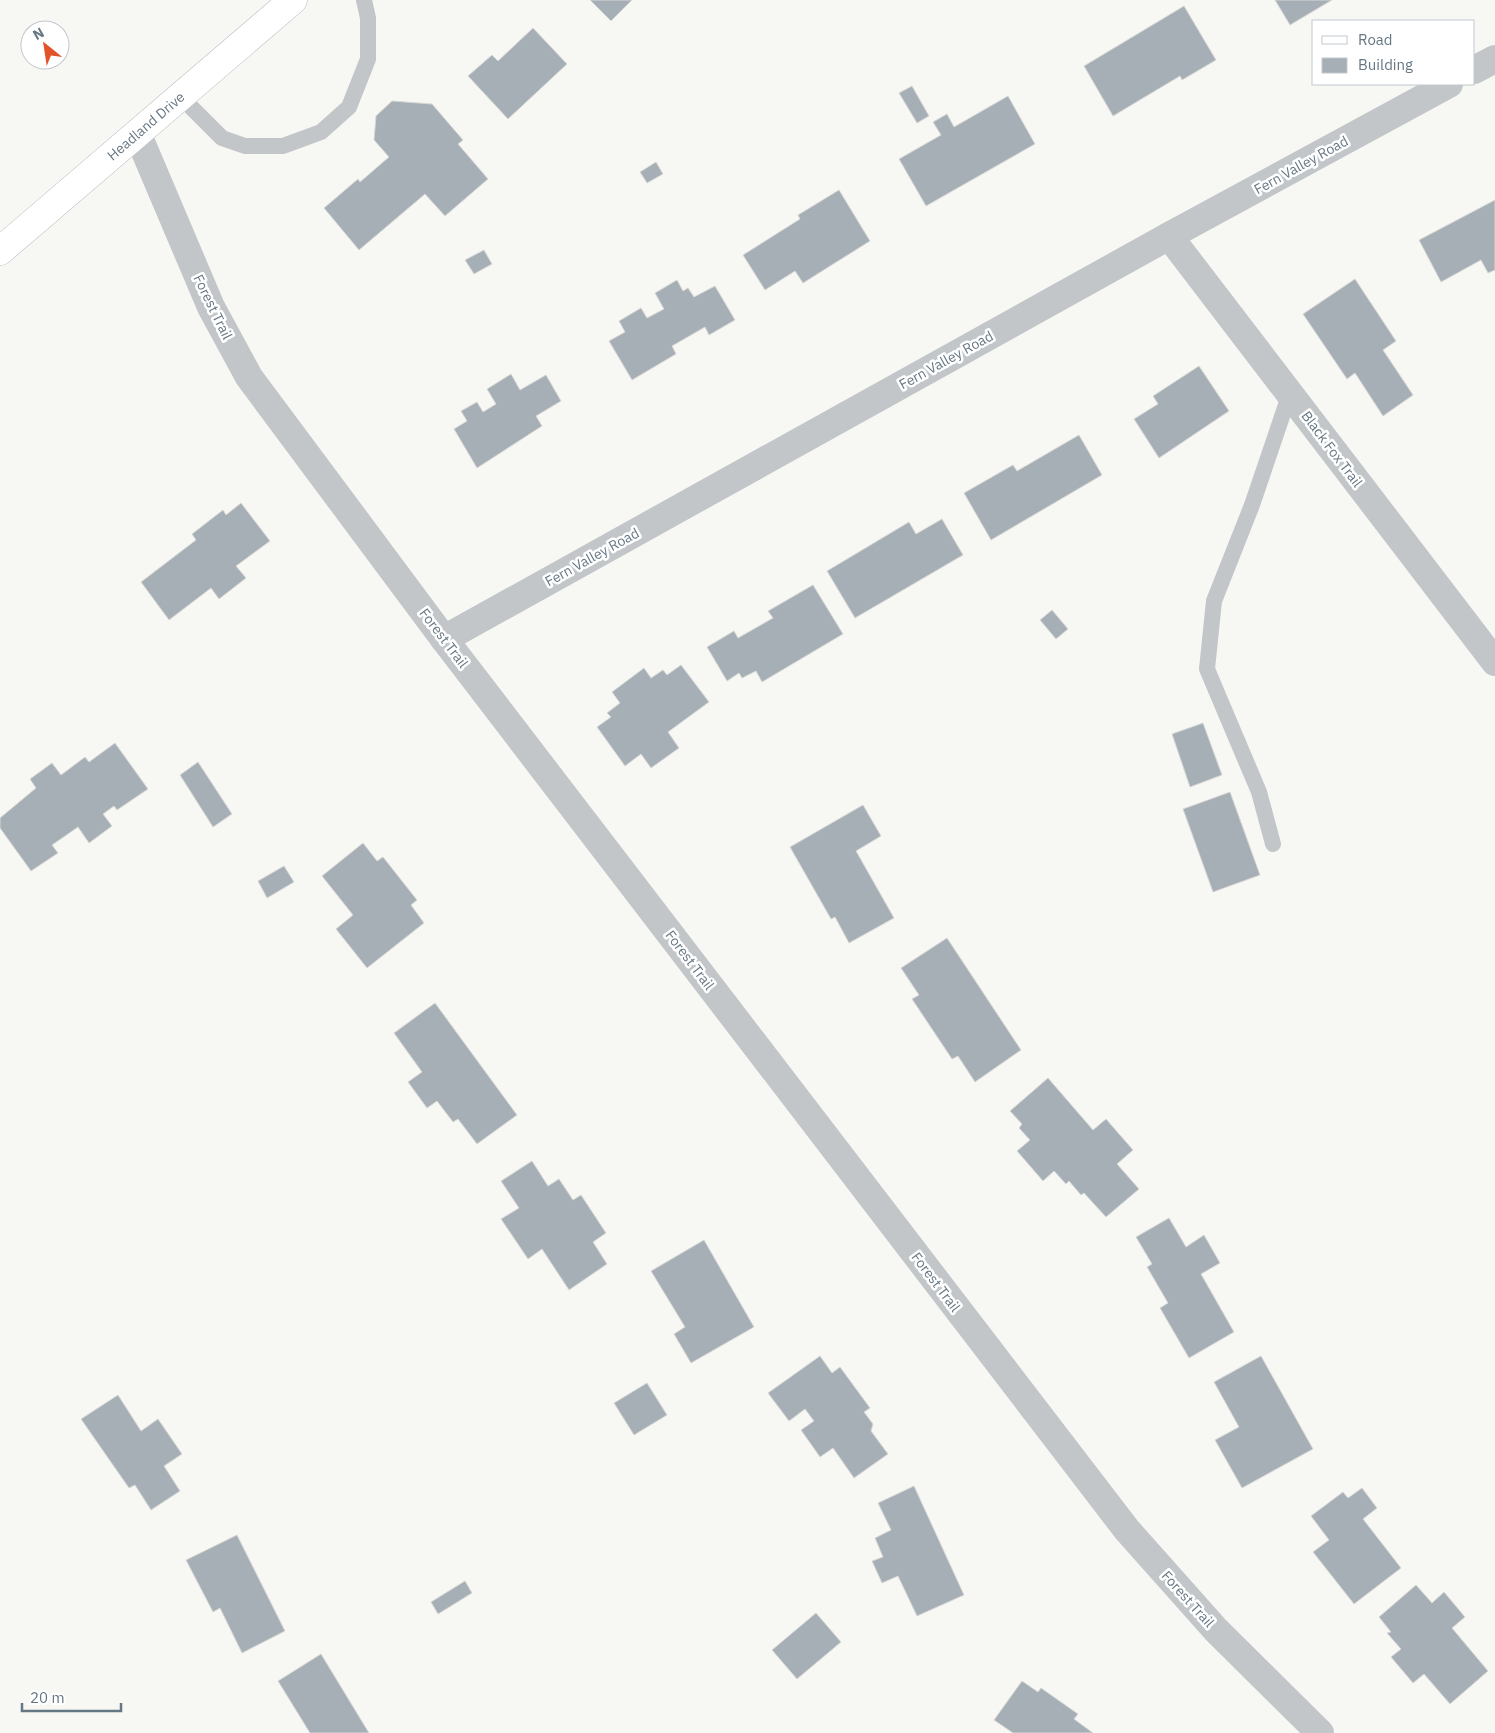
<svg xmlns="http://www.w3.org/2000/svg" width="1495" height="1733" font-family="'IBM Plex Sans',sans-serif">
	<rect width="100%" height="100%" fill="#f7f7f4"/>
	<g fill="#a6afb5" stroke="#d8d8d6">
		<path d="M 590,0 L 632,0 L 611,21 Z"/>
		<path d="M 1275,0 L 1332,0 L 1290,25 Z"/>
		<path d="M 1184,6 L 1216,60 L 1182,80 L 1180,76 L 1113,116 L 1084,66 Z"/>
		<path d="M 533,28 L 567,64 L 508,119 L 468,76 L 492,55 L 498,61 Z"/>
		<path d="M 912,86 L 929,116 L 917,123 L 899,93 Z"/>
		<path d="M 1008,96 L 1035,144 L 926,206 L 899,159 L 941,135 L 933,122 L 947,114 L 954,127 Z"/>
		<path d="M 392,101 L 432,104 L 463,140 L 458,144 L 488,179 L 445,216 L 425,194 L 359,250 L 324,208 L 358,179 L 360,182 L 389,157 L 374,140 L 376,116 Z"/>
		<path d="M 656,162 L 663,174 L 647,183 L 640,172 Z"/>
		<path d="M 839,190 L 870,241 L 803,283 L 795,271 L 765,290 L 743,255 L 800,219 L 798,215 Z"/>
		<path d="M 1495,200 L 1495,270 L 1488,273 L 1481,260 L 1441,282 L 1419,240 Z"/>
		<path d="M 484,250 L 492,264 L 474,274 L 465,260 Z"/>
		<path d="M 1355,279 L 1396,341 L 1383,350 L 1413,395 L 1383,416 L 1355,373 L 1347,379 L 1303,314 Z"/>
		<path d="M 677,280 L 683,291 L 688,288 L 694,297 L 715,286 L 735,320 L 709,335 L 705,327 L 672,346 L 676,354 L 632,380 L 609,341 L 625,332 L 619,321 L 641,308 L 647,318 L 664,309 L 655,293 Z"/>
		<path d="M 1199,366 L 1229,411 L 1159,458 L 1134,419 L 1158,404 L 1153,396 Z"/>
		<path d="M 511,374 L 520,390 L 546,375 L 561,401 L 536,416 L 542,426 L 477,468 L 454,429 L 467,421 L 461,411 L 477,402 L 483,412 L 496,404 L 487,389 Z"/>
		<path d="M 1079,435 L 1102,475 L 991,540 L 964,493 L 1013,465 L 1017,471 Z"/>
		<path d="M 241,503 L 270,541 L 236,566 L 246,578 L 219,599 L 211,588 L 169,620 L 141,582 L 196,540 L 192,534 L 223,510 L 226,515 Z"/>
		<path d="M 942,519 L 963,555 L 855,618 L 827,571 L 909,522 L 916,534 Z"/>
		<path d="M 813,585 L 843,634 L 762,682 L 756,671 L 742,678 L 739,673 L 727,681 L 707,647 L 734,631 L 738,638 L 773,618 L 768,611 Z"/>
		<path d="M 1052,610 L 1068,629 L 1056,639 L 1040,620 Z"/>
		<path d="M 681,665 L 709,702 L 668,732 L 679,748 L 651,768 L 641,754 L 625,766 L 597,727 L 611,717 L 607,713 L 620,703 L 612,692 L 644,668 L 651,678 L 663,670 L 667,675 Z"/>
		<path d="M 1203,723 L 1222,775 L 1190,787 L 1172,734 Z"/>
		<path d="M 115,743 L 148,789 L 117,810 L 114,806 L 103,814 L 112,826 L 89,843 L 78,827 L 52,845 L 58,853 L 31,871 L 0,828 L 0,818 L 36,788 L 30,779 L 52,763 L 61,775 L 85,757 L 89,762 Z"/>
		<path d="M 198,762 L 232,814 L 213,827 L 180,775 Z"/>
		<path d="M 1230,792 L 1260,875 L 1213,892 L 1183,809 Z"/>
		<path d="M 863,805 L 881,836 L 856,851 L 894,918 L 849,943 L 835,917 L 831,919 L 790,847 Z"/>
		<path d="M 363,843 L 377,861 L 383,857 L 417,900 L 411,905 L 424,923 L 367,968 L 336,929 L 353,915 L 322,876 Z"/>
		<path d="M 284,866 L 294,882 L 267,898 L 258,881 Z"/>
		<path d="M 947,938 L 1021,1050 L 975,1082 L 958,1056 L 952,1059 L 912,999 L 919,995 L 901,968 Z"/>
		<path d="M 435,1003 L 517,1115 L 477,1144 L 458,1119 L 453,1122 L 437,1101 L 427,1108 L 408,1082 L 422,1072 L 394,1033 Z"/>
		<path d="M 1048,1078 L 1093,1130 L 1106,1119 L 1133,1150 L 1117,1164 L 1139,1189 L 1106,1217 L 1084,1193 L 1081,1195 L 1069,1181 L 1066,1184 L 1054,1171 L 1043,1181 L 1017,1151 L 1030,1140 L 1019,1128 L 1022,1124 L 1010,1111 Z"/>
		<path d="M 532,1161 L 548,1186 L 559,1179 L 573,1200 L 581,1195 L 606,1233 L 593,1242 L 607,1264 L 569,1290 L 542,1249 L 528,1259 L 501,1219 L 519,1208 L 501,1181 Z"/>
		<path d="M 1169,1218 L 1186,1247 L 1204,1235 L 1220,1263 L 1201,1274 L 1234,1332 L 1189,1358 L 1160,1308 L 1168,1303 L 1147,1267 L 1152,1264 L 1136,1237 Z"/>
		<path d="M 704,1240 L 754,1327 L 691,1363 L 674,1334 L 685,1327 L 651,1271 Z"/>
		<path d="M 820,1356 L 832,1373 L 840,1367 L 870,1408 L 864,1412 L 873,1424 L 871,1431 L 888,1454 L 854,1478 L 833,1448 L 820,1457 L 801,1430 L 814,1421 L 805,1409 L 789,1421 L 768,1393 Z"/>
		<path d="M 1261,1356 L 1313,1449 L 1242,1488 L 1215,1440 L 1239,1427 L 1214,1382 Z"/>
		<path d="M 647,1383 L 667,1415 L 634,1435 L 614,1403 Z"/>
		<path d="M 118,1395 L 141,1431 L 158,1419 L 182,1454 L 164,1466 L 180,1491 L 151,1510 L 135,1485 L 129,1488 L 81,1419 Z"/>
		<path d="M 914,1486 L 964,1595 L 917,1616 L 898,1576 L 882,1583 L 872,1561 L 883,1557 L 875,1538 L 891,1530 L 878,1503 Z"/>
		<path d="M 1362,1488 L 1377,1508 L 1363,1519 L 1401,1568 L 1354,1604 L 1313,1552 L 1329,1540 L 1311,1516 L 1343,1492 L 1348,1498 Z"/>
		<path d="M 237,1535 L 285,1631 L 242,1653 L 220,1608 L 213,1612 L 186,1560 Z"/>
		<path d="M 465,1581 L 472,1593 L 438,1614 L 431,1602 Z"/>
		<path d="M 1416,1585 L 1432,1603 L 1444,1592 L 1465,1617 L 1452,1628 L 1488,1671 L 1450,1704 L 1424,1674 L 1413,1683 L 1391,1657 L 1401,1649 L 1387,1633 L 1391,1632 L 1379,1617 Z"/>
		<path d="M 816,1613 L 841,1642 L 797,1679 L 772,1650 Z"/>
		<path d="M 321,1654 L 369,1733 L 310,1733 L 278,1681 Z"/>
		<path d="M 1022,1681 L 1038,1692 L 1041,1688 L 1078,1714 L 1074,1719 L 1093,1733 L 1013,1733 L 994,1720 Z"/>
	</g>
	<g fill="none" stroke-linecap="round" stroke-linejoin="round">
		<g stroke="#b4babe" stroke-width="29">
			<g id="secondary">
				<path id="s1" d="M 0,251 L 293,0"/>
			</g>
		</g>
		<g stroke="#c2c6c9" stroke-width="16">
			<path d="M 181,97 L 222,138 L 245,146 L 283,146 L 321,132 L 349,107 L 368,59 L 368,18 L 364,0"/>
			<path d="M 1273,844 L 1259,792 L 1207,669 L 1214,601 L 1252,505 L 1290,393"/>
		</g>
		<g stroke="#c2c6c9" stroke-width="28">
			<path d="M 1474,70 L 1495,59"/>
			<path d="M 138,135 L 211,307 L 249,377 L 444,639 L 1127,1530 L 1216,1630 L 1320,1733"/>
			<path d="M 1169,236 L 1495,662"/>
			<path d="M 444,639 L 1169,236 L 1449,84"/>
		</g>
		<use href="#secondary" stroke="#fff" stroke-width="28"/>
	</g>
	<g text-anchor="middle" stroke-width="5" stroke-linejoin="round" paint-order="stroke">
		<g font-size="14" fill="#667784" stroke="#fff">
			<text dy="5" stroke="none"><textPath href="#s1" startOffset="192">Headland Drive</textPath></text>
			<text transform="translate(1301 165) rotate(-29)" y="5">Fern Valley Road</text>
			<text transform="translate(213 307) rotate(64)" y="5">Forest Trail</text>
			<text transform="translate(946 360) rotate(-29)" y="5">Fern Valley Road</text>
			<text transform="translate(1332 449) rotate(53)" y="5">Black Fox Trail</text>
			<text transform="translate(592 557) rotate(-29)" y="5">Fern Valley Road</text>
			<text transform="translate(444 638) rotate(53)" y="5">Forest Trail</text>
			<text transform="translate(690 960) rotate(53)" y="5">Forest Trail</text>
			<text transform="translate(936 1282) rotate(53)" y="5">Forest Trail</text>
			<text transform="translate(1188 1599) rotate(48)" y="5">Forest Trail</text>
		</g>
	</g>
	<rect x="1312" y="20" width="162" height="65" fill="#ffffff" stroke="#c2c9ce"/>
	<rect x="1322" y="36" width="25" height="8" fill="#ffffff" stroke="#c2c9ce"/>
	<text x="1358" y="45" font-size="15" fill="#667784">Road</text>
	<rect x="1322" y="58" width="25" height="15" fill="#a6afb5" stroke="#c2c9ce"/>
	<text x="1358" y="70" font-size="15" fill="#667784">Building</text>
	<g transform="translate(45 45) rotate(330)"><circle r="24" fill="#ffffff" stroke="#c2c9ce"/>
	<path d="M0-4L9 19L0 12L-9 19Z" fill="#e15329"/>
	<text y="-8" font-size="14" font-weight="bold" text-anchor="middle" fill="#667784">N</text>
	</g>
	<path d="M22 1703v8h99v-8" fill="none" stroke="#667784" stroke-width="2.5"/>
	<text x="30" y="1703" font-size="15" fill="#667784" stroke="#ffffff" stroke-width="4" paint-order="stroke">20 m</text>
</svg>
